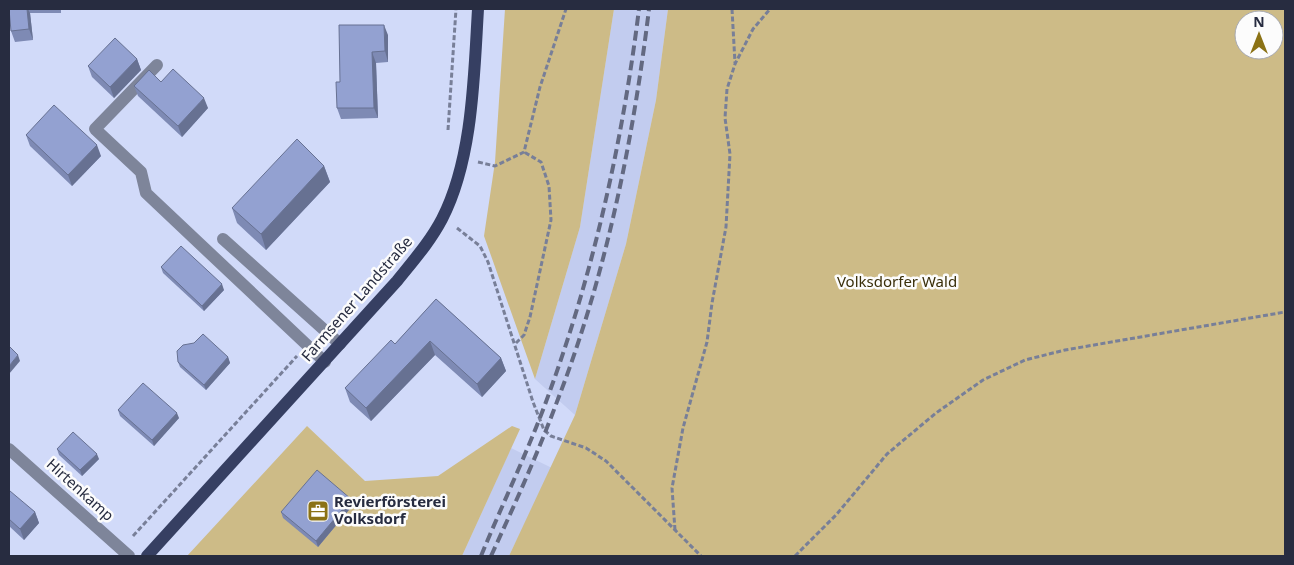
<svg xmlns="http://www.w3.org/2000/svg" width="1294" height="565" font-family="'Noto Sans',sans-serif">
	<rect width="100%" height="100%" fill="#d1daf9"/>
	<g fill="#c2ccef">
		<path d="M 614,9 L 668,9 L 656,100 L 626,244 L 575,415 L 535,379 L 580,227 Z"/>
		<path d="M 511,448 L 552,468 L 509,556 L 462,556 Z"/>
	</g>
	<g fill="#cdbb87" fill-rule="evenodd">
		<path d="M 505,9 L 614,9 L 580,227 L 535,379 L 484,236 L 495,162 Z"/>
		<path d="M 668,9 L 1285,9 L 1285,556 L 509,556 L 575,415 L 626,244 L 656,100 ZM 1244,20 L 1274,20 L 1274,50 L 1244,50 Z"/>
		<path d="M 307,426 L 365,481 L 438,476 L 512,426 L 520,429 L 462,556 L 187,556 Z"/>
	</g>
	<g fill="none" stroke-linecap="round" stroke-linejoin="round">
		<g stroke="#787f98" stroke-width="3" stroke-dasharray="5 2.5" stroke-linecap="butt">
			<path d="M 732,9 L 735,63"/>
			<path d="M 448,130 L 456,9"/>
			<path d="M 478,162 L 495,166 L 524,152 L 540,87 L 566,9"/>
			<path d="M 457,228 L 480,246 L 488,262 L 533,402 L 544,430 L 551,436 L 586,448 L 606,461 L 701,556"/>
			<path d="M 516,343 L 524,335 L 530,317 L 551,220 L 549,186 L 541,162 L 524,152"/>
			<path d="M 675,530 L 672,488 L 683,428 L 707,342 L 712,303 L 726,227 L 730,154 L 725,118 L 727,89 L 735,64 L 753,29 L 770,9"/>
			<path d="M 133,536 L 297,356"/>
			<path d="M 795,556 L 836,515 L 887,454 L 936,413 L 983,380 L 1025,360 L 1065,350 L 1285,312"/>
		</g>
		<g stroke="#7e859a" stroke-width="12">
			<path d="M 157,65 L 95,129 L 141,172 L 146,193 L 325,362"/>
			<path d="M 223,239 L 340,344"/>
			<path d="M 9,449 L 129,556"/>
		</g>
		<path stroke="#363f62" stroke-width="12" d="M 147,556 L 397,281 C 413,261 430,242 442,219 C 473,159 474,75 478,9"/>
		<g stroke="#636981" stroke-width="4" stroke-dasharray="10 5" stroke-linecap="butt">
			<path d="M 481,556 C 504,500 531,445 551,388 C 595,266 623,138 639,9"/>
			<path d="M 491,556 C 515,504 538,453 558,399 C 606,275 633,141 649,9"/>
		</g>
	</g>
	<g fill="#7e8ab4">
		<path d="M 9,9 L 61,9 L 61,13 L 30,13 L 33,40 L 15,42 L 11,31 Z"/>
		<path d="M 388,35 L 388,62 L 376,63 L 378,118 L 341,119 L 337,108 L 340,82 Z"/>
		<path d="M 137,59 L 141,70 L 114,98 L 92,77 L 88,66 Z"/>
		<path d="M 161,82 L 208,108 L 182,137 L 138,96 L 134,86 Z"/>
		<path d="M 26,135 L 101,156 L 72,186 L 30,146 Z"/>
		<path d="M 324,166 L 330,182 L 266,250 L 237,223 L 232,208 Z"/>
		<path d="M 161,267 L 224,290 L 204,311 L 163,273 Z"/>
		<path d="M 436,299 L 501,358 L 506,371 L 482,397 L 435,355 L 371,421 L 350,402 L 345,388 L 395,344 Z"/>
		<path d="M 228,357 L 230,363 L 206,390 L 180,367 L 178,362 Z"/>
		<path d="M 118,410 L 179,418 L 154,446 L 120,416 Z"/>
		<path d="M 57,449 L 99,459 L 82,476 L 59,455 Z"/>
		<path d="M 9,492 L 35,512 L 39,523 L 24,540 L 9,526 Z"/>
		<path d="M 353,505 L 318,547 L 283,518 L 281,512 Z"/>
	</g>
	<g fill="#677192">
		<path d="M 27,9 L 28,9 L 30,13 L 33,40 L 29,29 Z"/>
		<path d="M 384,25 L 388,35 L 388,62 L 385,51 Z"/>
		<path d="M 372,52 L 376,63 L 378,118 L 374,108 Z"/>
		<path d="M 137,59 L 141,70 L 114,98 L 110,87 Z"/>
		<path d="M 204,98 L 208,108 L 182,137 L 178,126 Z"/>
		<path d="M 97,145 L 101,156 L 72,186 L 68,175 Z"/>
		<path d="M 324,166 L 330,182 L 266,250 L 261,234 Z"/>
		<path d="M 222,284 L 224,290 L 204,311 L 202,306 Z"/>
		<path d="M 430,341 L 435,355 L 371,421 L 366,408 Z"/>
		<path d="M 18,355 L 20,361 L 9,374 L 9,366 Z"/>
		<path d="M 228,357 L 230,363 L 206,390 L 204,385 Z"/>
		<path d="M 501,358 L 506,371 L 482,397 L 477,384 Z"/>
		<path d="M 177,413 L 179,418 L 154,446 L 152,440 Z"/>
		<path d="M 97,454 L 99,459 L 82,476 L 80,470 Z"/>
		<path d="M 351,499 L 353,505 L 318,547 L 316,541 Z"/>
		<path d="M 35,512 L 39,523 L 24,540 L 20,529 Z"/>
	</g>
	<g fill="#93a1d1" stroke="#677192">
		<path d="M 9,9 L 27,9 L 29,29 L 11,31 Z"/>
		<path d="M 339,25 L 384,25 L 385,51 L 372,52 L 374,108 L 337,108 L 336,82 L 340,82 Z"/>
		<path d="M 115,38 L 137,59 L 110,87 L 88,66 Z"/>
		<path d="M 173,69 L 204,98 L 178,126 L 134,86 L 149,70 L 161,82 Z"/>
		<path d="M 54,105 L 97,145 L 68,175 L 26,135 Z"/>
		<path d="M 297,139 L 324,166 L 261,234 L 232,208 Z"/>
		<path d="M 181,246 L 222,284 L 202,306 L 161,267 Z"/>
		<path d="M 436,299 L 501,358 L 477,384 L 430,341 L 366,408 L 345,388 L 391,340 L 395,344 Z"/>
		<path d="M 203,334 L 228,357 L 204,385 L 178,362 L 177,351 L 183,345 L 194,343 Z"/>
		<path d="M 9,346 L 18,355 L 9,366 Z"/>
		<path d="M 143,383 L 177,413 L 152,440 L 118,410 Z"/>
		<path d="M 73,432 L 97,454 L 80,470 L 57,449 Z"/>
		<path d="M 317,470 L 351,499 L 316,541 L 281,512 Z"/>
		<path d="M 10,491 L 35,512 L 20,529 L 9,519 L 9,492 Z"/>
	</g>
	<defs>
		<g id="office-square" transform="scale(1.125)"><rect x="-9" y="-9" width="18" height="18" rx="4" fill="#8b7215" stroke="#fcfcfc"/><path d="M-6-3h4V-5.5h4V-3h4V5H-6ZM-1-4.5V-3h2v-1.5ZM-6 0V1H6V0Z" fill="#fff"/></g>
	</defs>
	<g fill-rule="evenodd">
		<use href="#office-square" x="318" y="511"/>
	</g>
	<g text-anchor="middle" stroke-width="5" stroke-linejoin="round" paint-order="stroke">
		<g font-size="15" fill="#392e09" stroke="#fcfcfc">
			<text x="897" y="287">Volksdorfer Wald</text>
		</g>
		<g font-size="15" fill="#272c40" stroke="#fcfcfc">
			<text transform="translate(357 299) rotate(-49)" y="5">Farmsener Landstraße</text>
			<text transform="translate(80 490) rotate(42)" y="5">Hirtenkamp</text>
		</g>
		<g font-size="15" font-weight="bold" fill="#272c40" stroke="#fcfcfc" text-anchor="start">
			<text x="334" y="507">Revierförsterei<tspan x="334" dy="17">Volksdorf</tspan></text>
		</g>
	</g>
	<rect width="1294" height="565" fill="none" stroke="#272c40" stroke-width="20"/>
	<g transform="translate(1259 35)"><circle r="24" fill="#fcfcfc" stroke="#a7a9b1"/>
	<path d="M0-4L9 19L0 12L-9 19Z" fill="#8b7215"/>
	<text y="-8" font-size="14" font-weight="bold" text-anchor="middle" fill="#272c40">N</text>
	</g>
</svg>
